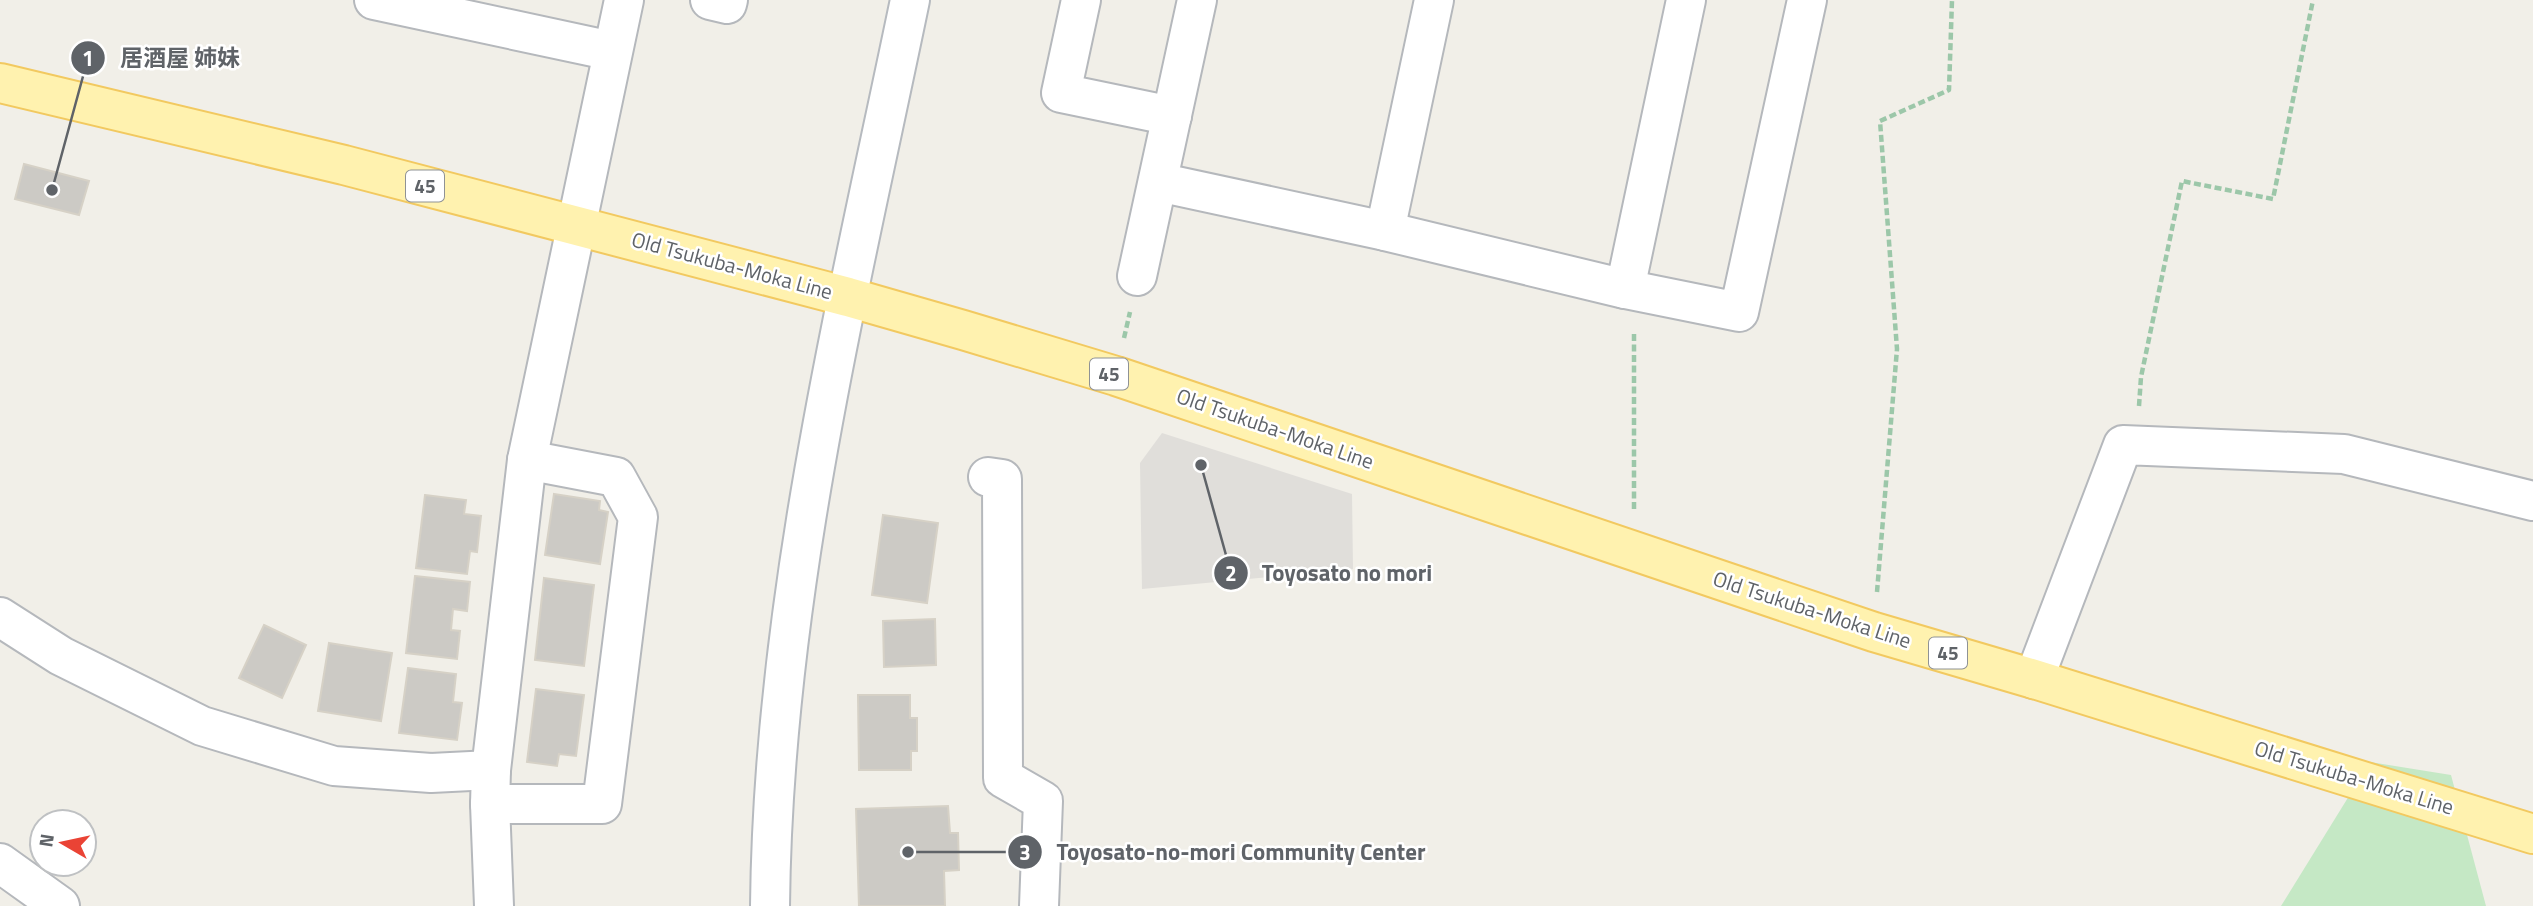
<svg xmlns="http://www.w3.org/2000/svg" width="2533" height="906" font-family="'Titillium Web','Noto Sans JP',sans-serif">
	<rect width="100%" height="100%" fill="#f1efe8"/>
	<path fill="#e0deda" d="M 1162,433 L 1352,494 L 1353,569 L 1142,589 L 1140,463 Z"/>
	<path fill="#c5e8c5" d="M 2370,762 L 2451,775 L 2486,906 L 2281,906 Z"/>
	<g fill="#cccac5" stroke="#d6d1c6" stroke-width="2">
		<path d="M 24,164 L 89,181 L 79,215 L 15,199 Z"/>
		<path d="M 554,494 L 600,501 L 599,510 L 608,512 L 600,564 L 545,555 Z"/>
		<path d="M 425,495 L 466,500 L 464,514 L 481,516 L 477,552 L 470,551 L 467,574 L 416,568 Z"/>
		<path d="M 883,515 L 938,523 L 927,603 L 872,595 Z"/>
		<path d="M 415,576 L 470,582 L 467,611 L 453,609 L 451,630 L 460,631 L 457,659 L 406,653 Z"/>
		<path d="M 544,578 L 594,585 L 584,666 L 535,660 Z"/>
		<path d="M 935,619 L 936,665 L 884,667 L 883,621 Z"/>
		<path d="M 264,625 L 306,645 L 282,698 L 239,678 Z"/>
		<path d="M 329,643 L 392,653 L 381,721 L 318,711 Z"/>
		<path d="M 408,668 L 456,674 L 453,702 L 462,703 L 457,740 L 399,733 Z"/>
		<path d="M 536,689 L 584,695 L 576,756 L 559,754 L 557,766 L 527,762 Z"/>
		<path d="M 858,695 L 910,695 L 910,718 L 917,718 L 917,751 L 911,751 L 911,770 L 859,770 Z"/>
		<path d="M 948,806 L 950,833 L 958,833 L 959,870 L 944,871 L 945,906 L 859,906 L 856,809 Z"/>
	</g>
	<g fill="none" stroke-linecap="round" stroke-linejoin="round">
		<g stroke="#b5b8bc" stroke-width="42">
			<g id="street">
				<path d="M 374,0 L 612,51"/>
				<path d="M 710,0 L 727,4 L 728,0"/>
				<path d="M 1081,0 L 1061,93 L 1172,116"/>
				<path d="M 1158,182 L 1385,231 L 1625,289 L 1686,0"/>
				<path d="M 1385,231 L 1434,0"/>
				<path d="M 1137,276 L 1197,0"/>
				<path d="M 1625,289 L 1739,312 L 1807,0"/>
				<path d="M 988,477 L 1002,479 L 1003,778 L 1043,801 L 1039,906"/>
				<path d="M 0,617 L 61,656 L 202,726 L 334,766 L 431,773 L 491,770"/>
				<path d="M 2034,679 L 2123,445 L 2344,454 L 2533,501"/>
				<path d="M 490,804 L 602,804 L 638,517 L 616,477 L 527,460"/>
				<path d="M 0,863 L 60,906"/>
				<path d="M 494,906 L 490,804 L 491,770 L 527,460 L 624,0"/>
			</g>
		</g>
		<g stroke="#b6babf" stroke-width="42">
			<path id="secondary" d="M 770,906 C 773,599 848,299 910,0"/>
		</g>
		<g stroke="#f2c960" stroke-width="42">
			<path id="primary" d="M 0,83 L 344,165 L 848,297 L 963,330 L 1116,376 L 1874,632 L 2034,679 L 2533,834"/>
		</g>
		<g stroke="#9cc7a9" stroke-width="4.5" stroke-dasharray="7 3.5" stroke-linecap="butt">
			<path d="M 1124,338 L 1130,312"/>
			<path d="M 2139,406 L 2141,377 L 2182,181 L 2273,199 L 2313,0"/>
			<path d="M 1634,509 L 1634,332"/>
			<path d="M 1877,592 L 1897,349 L 1880,121 L 1949,90 L 1952,0"/>
		</g>
		<use href="#street" stroke="#fff" stroke-width="38"/>
		<use href="#secondary" stroke="#fff" stroke-width="38"/>
		<use href="#primary" stroke="#fff2af" stroke-width="38"/>
	</g>
	<g text-anchor="middle" stroke-width="5" stroke-linejoin="round" paint-order="stroke">
		<g fill="#fff" stroke="#8f9295" stroke-width="2">
			<rect x="406" y="170.5" width="38" height="31" rx="5"/>
			<rect x="1090" y="358.5" width="38" height="31" rx="5"/>
			<rect x="1929" y="637.5" width="38" height="31" rx="5"/>
		</g>
		<g font-size="19" font-weight="bold" fill="#5f6368">
			<text x="425" y="193">45</text>
			<text x="1109" y="381">45</text>
			<text x="1948" y="660">45</text>
		</g>
		<g font-size="21" fill="#5f6368" stroke="#fff">
			<text transform="translate(732 266) rotate(15)" y="7">Old Tsukuba-Moka Line</text>
			<text transform="translate(1275 429) rotate(19)" y="7">Old Tsukuba-Moka Line</text>
			<text transform="translate(1812 610) rotate(18)" y="7">Old Tsukuba-Moka Line</text>
			<text transform="translate(2354 778) rotate(17)" y="7">Old Tsukuba-Moka Line</text>
		</g>
	</g>
	<path fill="none" stroke="#5f6368" stroke-width="2.5" d="M52 190L88 58M1201 465L1231 573M908 852L1025 852"/>
	<g fill="#5f6368" stroke="#fff" stroke-width="2.5">
		<circle cx="52" cy="190" r="7"/>
		<circle cx="1201" cy="465" r="7"/>
		<circle cx="908" cy="852" r="7"/>
		<circle cx="88" cy="58" r="18"/>
		<circle cx="1231" cy="573" r="18"/>
		<circle cx="1025" cy="852" r="18"/>
	</g>
	<g font-size="21" text-anchor="middle" font-weight="bold" fill="#fff">
		<text x="88" y="66">1</text>
		<text x="1231" y="581">2</text>
		<text x="1025" y="860">3</text>
	</g>
	<g font-size="23" text-anchor="middle" font-weight="bold" fill="#5f6368" stroke="#fff" stroke-width="5" stroke-linejoin="round" paint-order="stroke">
		<text x="180" y="66">居酒屋 姉妹</text>
		<text x="1347" y="581">Toyosato no mori</text>
		<text x="1241" y="860">Toyosato-no-mori Community Center</text>
	</g>
	<g transform="translate(63 843) rotate(279)"><circle r="33" fill="#ffffff" stroke="#bfc1c3" stroke-width="2"/>
	<path d="M0-5L12 26L0 18L-12 26Z" fill="#ea4335"/>
	<text y="-10" font-size="19" font-weight="bold" text-anchor="middle" fill="#5f6368">N</text>
	</g>
</svg>
